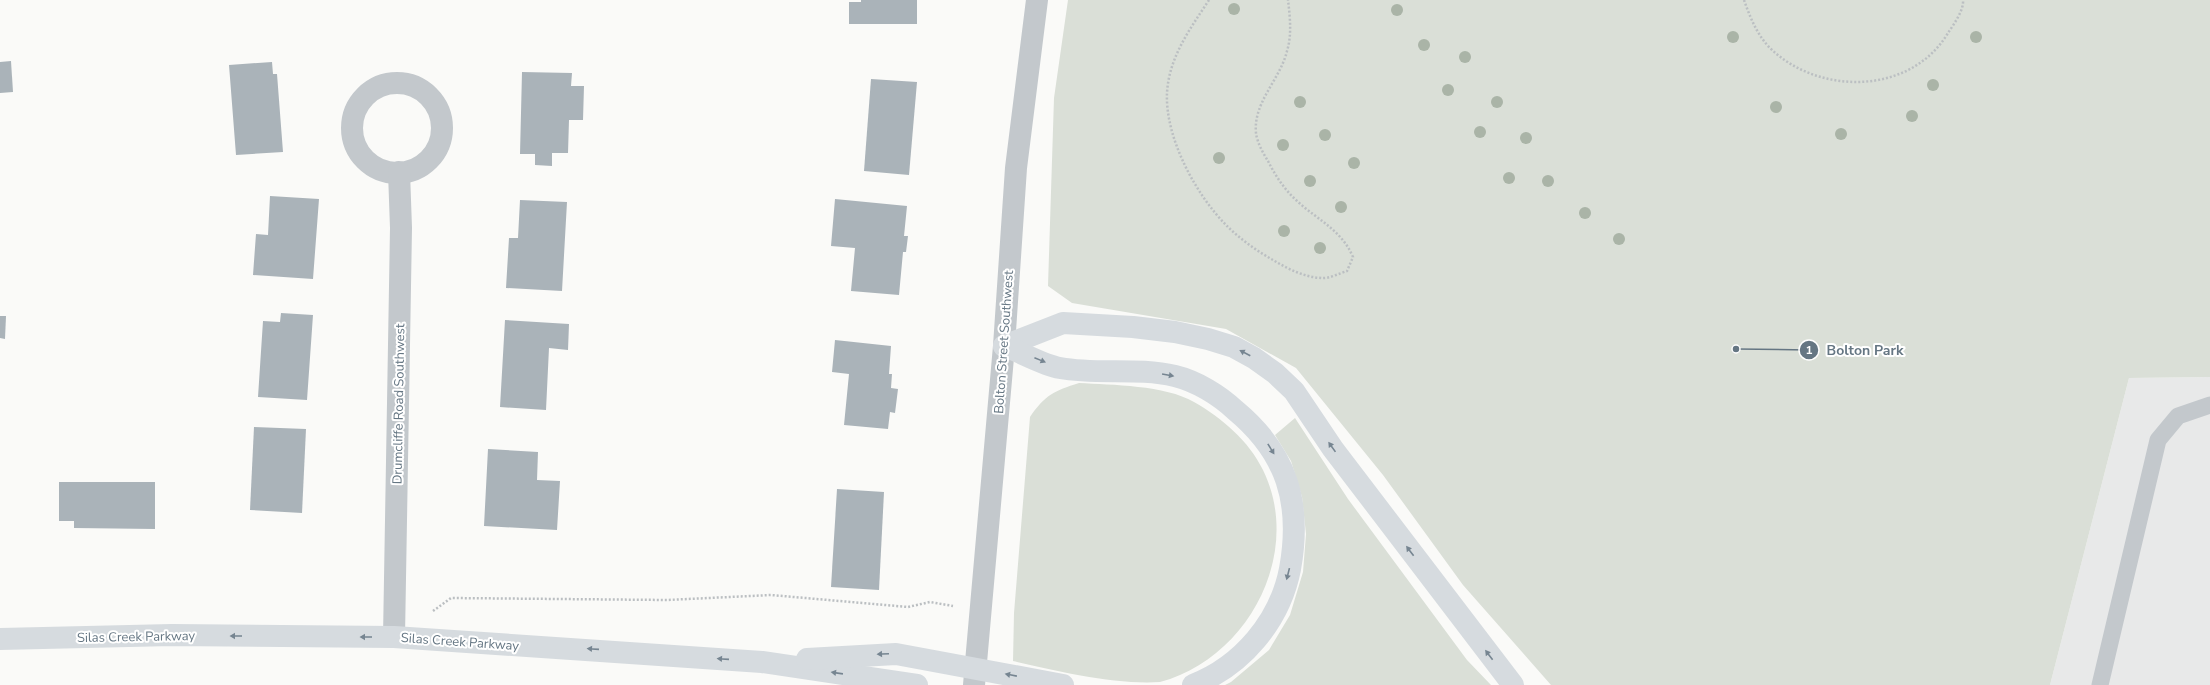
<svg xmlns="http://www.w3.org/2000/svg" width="2210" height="685" font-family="'Nunito Sans',sans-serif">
	<rect width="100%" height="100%" fill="#fafaf8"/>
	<path fill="#e8e9e9" d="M 2210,377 L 2210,685 L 2050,685 L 2129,378 Z"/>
	<g fill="#dadfd7">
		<path d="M 1068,0 L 2210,0 L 2210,377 L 2129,378 L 2050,685 L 1551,685 L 1463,585 L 1383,475 L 1296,368 L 1226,329 L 1072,303 L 1048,286 L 1054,98 Z"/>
		<path d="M 1079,383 C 1112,385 1165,385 1194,402 C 1222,418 1249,441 1263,470 C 1304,554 1247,659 1160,682 C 1115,685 1057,671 1013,661 L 1014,613 L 1030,417 C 1045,395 1054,391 1079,383 Z"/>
		<path d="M 1295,418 L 1348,499 L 1467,660 L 1491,685 L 1225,685 L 1231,682 L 1269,650 L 1290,615 L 1303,572 L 1306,534 L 1302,497 L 1291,461 L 1275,435 Z"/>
	</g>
	<g fill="#aab3b9">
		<path d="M 861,0 L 917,0 L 917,24 L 849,24 L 849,2 L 861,2 Z"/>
		<path d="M 11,61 L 13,92 L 0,93 L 0,62 Z"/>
		<path d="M 272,62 L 273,74 L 277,74 L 283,152 L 236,155 L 229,65 Z"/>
		<path d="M 522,72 L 572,73 L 571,86 L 584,86 L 583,120 L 569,120 L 568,153 L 552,153 L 552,166 L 535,165 L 535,154 L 520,154 Z"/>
		<path d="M 871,79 L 917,82 L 909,175 L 864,171 Z"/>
		<path d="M 270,196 L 319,199 L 313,279 L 253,275 L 256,234 L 268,235 Z"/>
		<path d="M 835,199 L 907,206 L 904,236 L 908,236 L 906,252 L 903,252 L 899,295 L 851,291 L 855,248 L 831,246 Z"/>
		<path d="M 520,200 L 567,202 L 562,291 L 506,288 L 509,238 L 518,238 Z"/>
		<path d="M 281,313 L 313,315 L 307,400 L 258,397 L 263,321 L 280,322 Z"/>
		<path d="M 0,316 L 6,316 L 5,339 L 0,338 Z"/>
		<path d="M 505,320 L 569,324 L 568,350 L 549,348 L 546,410 L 500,407 Z"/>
		<path d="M 835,340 L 891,346 L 889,374 L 892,374 L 891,388 L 898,389 L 895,413 L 890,412 L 888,429 L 844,425 L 849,374 L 832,372 Z"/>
		<path d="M 254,427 L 306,429 L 302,513 L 250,510 Z"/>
		<path d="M 488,449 L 538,452 L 537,480 L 560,481 L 557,530 L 484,526 Z"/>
		<path d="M 59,482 L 155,482 L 155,529 L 74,528 L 74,521 L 59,521 Z"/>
		<path d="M 837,489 L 884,492 L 879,590 L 831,587 Z"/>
	</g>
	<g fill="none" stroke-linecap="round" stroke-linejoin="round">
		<g stroke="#bbbfc2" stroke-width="2.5" stroke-dasharray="2 2" stroke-linecap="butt">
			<path d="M 1209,0 C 1190,29 1169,57 1167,93 C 1165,138 1196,195 1227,226 C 1240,239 1257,251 1273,260 C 1288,269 1304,277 1321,278 C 1329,279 1340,273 1347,271 L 1353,257 C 1341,229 1317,220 1296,200 C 1284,189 1275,175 1268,161 C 1263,153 1257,142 1256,133 C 1253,102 1280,80 1287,51 C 1292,35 1290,17 1288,0"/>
			<path d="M 1744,0 C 1750,17 1757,35 1770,48 C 1819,96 1911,95 1948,33 C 1954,24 1964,10 1963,0"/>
			<path d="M 433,611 L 451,598 L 667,600 L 771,595 L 908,607 L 930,602 L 953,606"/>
		</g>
		<path stroke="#c3c8cc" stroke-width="17" d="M 2100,685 L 2158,440 L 2178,416 L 2210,405"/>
		<g stroke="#c3c8cc" stroke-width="22">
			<circle cx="397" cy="128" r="45"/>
			<path d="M 394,637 L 401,228 L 399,172"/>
		</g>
		<path stroke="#c3c8cc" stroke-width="22" d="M 974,685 L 1004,346 L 1016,168 L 1037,0"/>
		<g stroke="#d6dbdf" stroke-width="22">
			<path d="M 1004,346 L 1063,323 L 1133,327 L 1175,332 L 1208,339 L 1234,347 L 1254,358 L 1275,373 L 1294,391 L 1333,449 L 1513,685"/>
			<path d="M 1004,346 C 1021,352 1043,365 1060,368 C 1098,375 1137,367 1175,376 C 1196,381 1219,395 1235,410 C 1287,453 1302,503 1290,569 C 1280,621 1242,666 1193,685"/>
			<path d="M 0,639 L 172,635 L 394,637 L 762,662 L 917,685"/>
			<path d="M 807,659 L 896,654 L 1063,685"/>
		</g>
	</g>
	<g fill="#aab4a7">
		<circle cx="1234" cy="9" r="6"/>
		<circle cx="1397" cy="10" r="6"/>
		<circle cx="1733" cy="37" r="6"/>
		<circle cx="1976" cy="37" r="6"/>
		<circle cx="1424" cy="45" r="6"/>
		<circle cx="1465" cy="57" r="6"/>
		<circle cx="1933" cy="85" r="6"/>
		<circle cx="1448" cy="90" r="6"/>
		<circle cx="1300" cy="102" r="6"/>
		<circle cx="1497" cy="102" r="6"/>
		<circle cx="1776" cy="107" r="6"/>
		<circle cx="1912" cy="116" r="6"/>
		<circle cx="1480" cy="132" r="6"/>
		<circle cx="1841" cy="134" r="6"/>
		<circle cx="1325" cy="135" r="6"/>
		<circle cx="1526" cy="138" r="6"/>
		<circle cx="1283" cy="145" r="6"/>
		<circle cx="1219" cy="158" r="6"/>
		<circle cx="1354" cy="163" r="6"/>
		<circle cx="1509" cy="178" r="6"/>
		<circle cx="1310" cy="181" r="6"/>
		<circle cx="1548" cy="181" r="6"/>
		<circle cx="1341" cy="207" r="6"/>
		<circle cx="1585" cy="213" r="6"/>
		<circle cx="1284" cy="231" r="6"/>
		<circle cx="1619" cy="239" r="6"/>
		<circle cx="1320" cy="248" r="6"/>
	</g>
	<defs><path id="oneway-solid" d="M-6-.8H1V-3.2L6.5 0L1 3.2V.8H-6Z"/></defs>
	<g fill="#768591">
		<use href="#oneway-solid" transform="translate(1245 353) rotate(-152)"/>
		<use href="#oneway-solid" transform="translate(1040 360) rotate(22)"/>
		<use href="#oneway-solid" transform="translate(1168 375) rotate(10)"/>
		<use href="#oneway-solid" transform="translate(1332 447) rotate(-125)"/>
		<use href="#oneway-solid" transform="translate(1271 449) rotate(58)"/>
		<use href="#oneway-solid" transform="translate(1410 551) rotate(-127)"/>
		<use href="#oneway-solid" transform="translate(1288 574) rotate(104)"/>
		<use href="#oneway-solid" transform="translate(236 636) rotate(-180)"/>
		<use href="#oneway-solid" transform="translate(366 637) rotate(-180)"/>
		<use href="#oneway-solid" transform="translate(593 649) rotate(-176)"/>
		<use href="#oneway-solid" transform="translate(883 654) rotate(177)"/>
		<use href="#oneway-solid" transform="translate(1489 655) rotate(-127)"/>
		<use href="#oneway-solid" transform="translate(723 659) rotate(-176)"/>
		<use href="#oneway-solid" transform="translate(837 673) rotate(-172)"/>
		<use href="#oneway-solid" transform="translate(1011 675) rotate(-169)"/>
	</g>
	<g text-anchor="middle" stroke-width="4" stroke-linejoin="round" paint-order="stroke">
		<g font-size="13" fill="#657683" stroke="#fff">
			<text transform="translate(1003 342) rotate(-86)" y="5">Bolton Street Southwest</text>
			<text transform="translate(398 404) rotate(-89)" y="5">Drumcliffe Road Southwest</text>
			<text transform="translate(136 636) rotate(-1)" y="5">Silas Creek Parkway</text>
			<text transform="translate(460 641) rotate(4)" y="5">Silas Creek Parkway</text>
		</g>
	</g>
	<path fill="none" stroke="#657683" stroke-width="1.5" d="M1736 349L1809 350"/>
	<g fill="#657683" stroke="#fff" stroke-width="1.5">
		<circle cx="1736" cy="349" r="4"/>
		<circle cx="1809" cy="350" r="10"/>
	</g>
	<g font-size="12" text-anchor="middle" font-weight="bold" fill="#fff">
		<text x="1809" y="354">1</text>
	</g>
	<g font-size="14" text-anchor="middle" font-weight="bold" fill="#657683" stroke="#fff" stroke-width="4" stroke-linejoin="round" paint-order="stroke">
		<text x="1865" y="355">Bolton Park</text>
	</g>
</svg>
